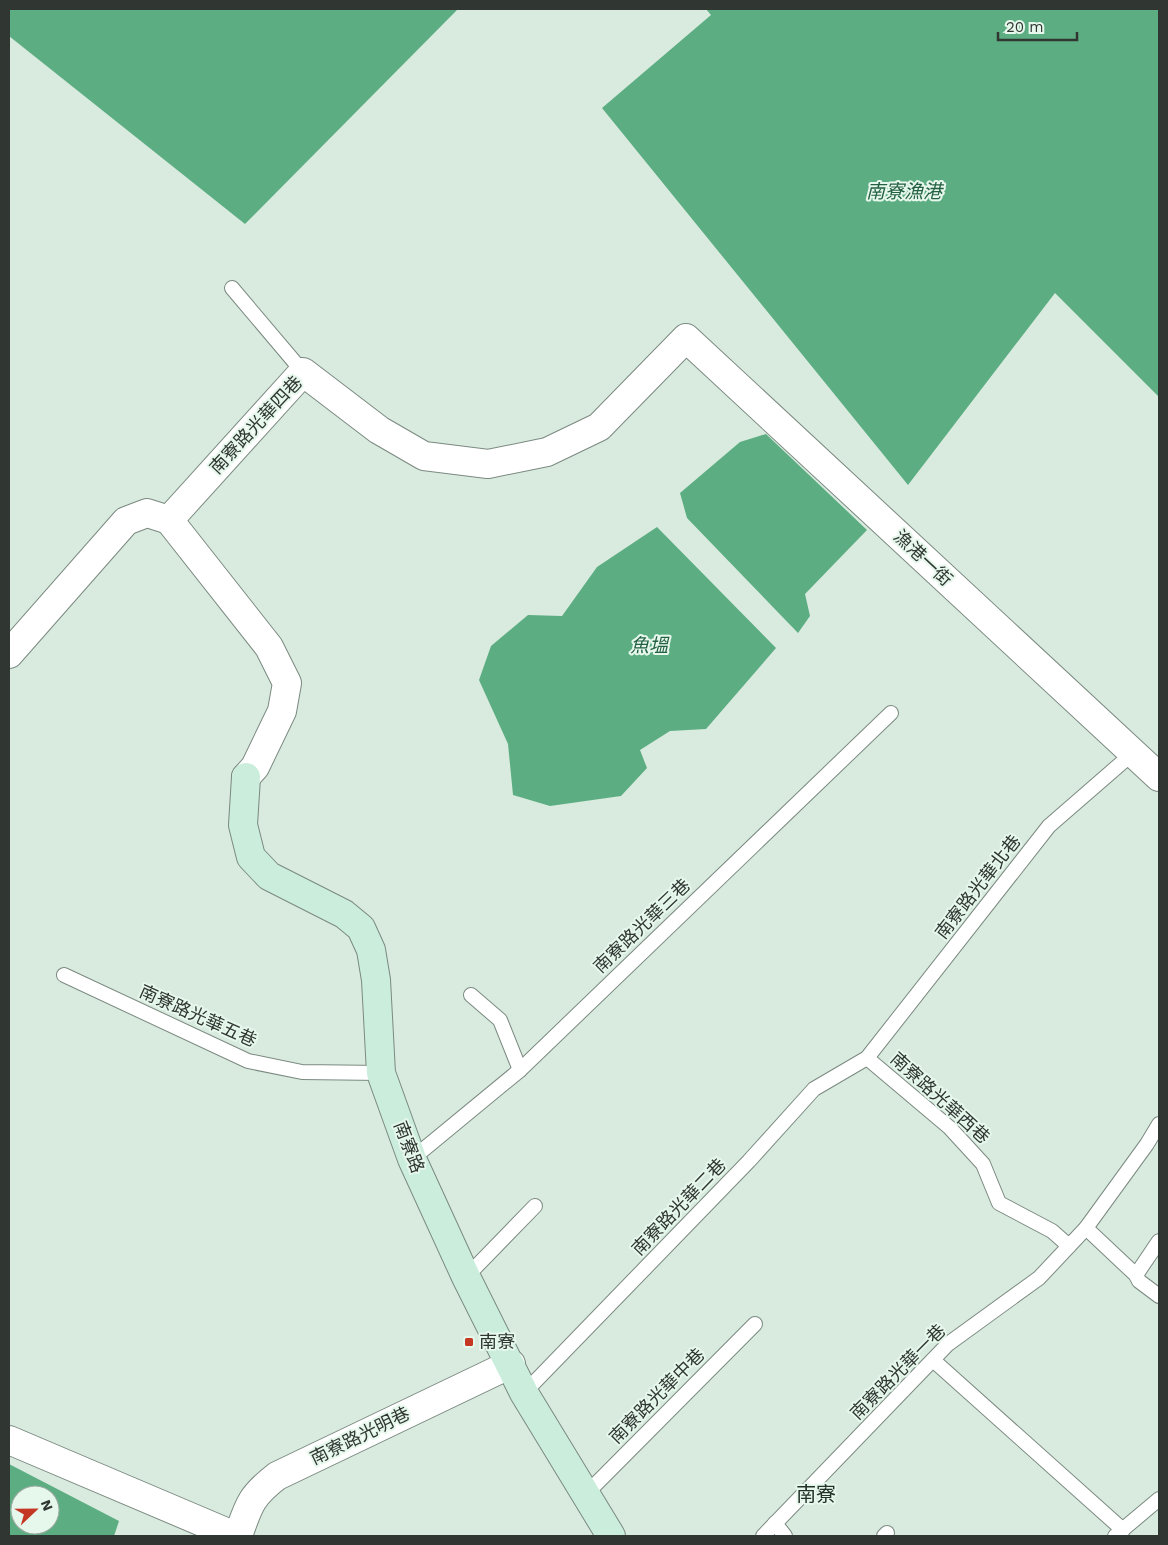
<svg xmlns="http://www.w3.org/2000/svg" width="1168" height="1545" font-family="'Work Sans','Noto Sans TC',sans-serif">
	<rect width="100%" height="100%" fill="#d9eadf"/>
	<g fill="#5cae82" fill-rule="evenodd">
		<path d="M 9,9 L 458,9 L 245,224 L 9,36 Z"/>
		<path d="M 706,9 L 1159,9 L 1159,397 L 1055,293 L 908,485 L 602,108 L 711,15 Z"/>
		<path d="M 766,434 L 867,530 L 805,594 L 810,616 L 798,633 L 687,518 L 680,493 L 740,442 Z"/>
		<path d="M 657,527 L 776,648 L 706,729 L 670,731 L 640,750 L 647,768 L 621,796 L 550,806 L 513,795 L 508,744 L 479,680 L 491,646 L 528,615 L 562,616 L 597,567 Z"/>
		<path d="M 9,1464 L 119,1521 L 114,1536 L 9,1536 ZM 20,1495 L 50,1495 L 50,1525 L 20,1525 Z"/>
	</g>
	<g fill="none" stroke-linecap="round" stroke-linejoin="round">
		<g stroke="#7b8a81" stroke-width="16">
			<g id="lane">
				<path d="M 232,288 L 303,372"/>
				<path d="M 64,975 L 248,1061 L 302,1072 L 381,1073"/>
				<path d="M 471,995 L 500,1020 L 520,1070"/>
				<path d="M 867,1058 L 950,1128 L 983,1164 L 999,1203 L 1052,1231 L 1069,1246"/>
				<path d="M 412,1159 L 520,1070 L 891,713"/>
				<path d="M 1086,1228 L 1136,1275 L 1139,1281 L 1159,1296"/>
				<path d="M 1136,1275 L 1159,1241"/>
				<path d="M 466,1277 L 535,1206"/>
				<path d="M 933,1360 L 1123,1530"/>
				<path d="M 524,1393 L 749,1161 L 814,1089 L 867,1058 L 1049,826 L 1133,753"/>
				<path d="M 586,1494 L 755,1324"/>
				<path d="M 775,1523 L 785,1536"/>
				<path d="M 763,1536 L 948,1344 L 1039,1278 L 1086,1228 L 1147,1144 L 1159,1124"/>
				<path d="M 884,1536 L 887,1533"/>
				<path d="M 1115,1536 L 1159,1499"/>
			</g>
		</g>
		<g stroke="#7b8a81" stroke-width="30">
			<g id="street">
				<path d="M 9,654 L 126,521 L 147,513 L 169,520"/>
				<path d="M 246,777 L 255,767 L 282,711 L 287,683 L 269,647 L 169,520 L 303,372 L 379,430 L 424,456 L 488,464 L 547,452 L 599,427 L 686,338 L 1159,777"/>
				<path d="M 9,1440 L 235,1536"/>
				<path d="M 238,1536 C 249,1505 250,1497 277,1476 L 511,1364"/>
			</g>
		</g>
		<g stroke="#7b8a81" stroke-width="30">
			<path id="secondary" d="M 246,777 L 243,825 L 251,857 L 269,876 L 344,914 L 361,928 L 371,950 L 376,980 L 381,1073 L 412,1159 L 466,1277 L 524,1393 L 611,1536"/>
		</g>
		<use href="#lane" stroke="#fff" stroke-width="14"/>
		<use href="#street" stroke="#fff" stroke-width="28"/>
		<use href="#secondary" stroke="#cbeddc" stroke-width="28"/>
	</g>
	<rect fill="#c43823" stroke="#e6f7ec" stroke-width="2" x="464" y="1337" width="10" height="10" rx="2.5"/>
	<g text-anchor="middle" stroke-width="4" stroke-linejoin="round" paint-order="stroke">
		<g font-size="18" fill="#303733" stroke="#e6f7ec">
			<text transform="translate(256 425) rotate(-47)" y="6">南寮路光華四巷</text>
			<text transform="translate(923 558) rotate(43)" y="6">漁港一街</text>
			<text transform="translate(978 887) rotate(-52)" y="6">南寮路光華北巷</text>
			<text transform="translate(642 926) rotate(-44)" y="6">南寮路光華三巷</text>
			<text transform="translate(198 1016) rotate(24)" y="6">南寮路光華五巷</text>
			<text transform="translate(940 1098) rotate(42)" y="6">南寮路光華西巷</text>
			<text transform="translate(409 1147) rotate(69)" y="6">南寮路</text>
			<text transform="translate(679 1207) rotate(-46)" y="6">南寮路光華二巷</text>
			<text transform="translate(898 1372) rotate(-45)" y="6">南寮路光華一巷</text>
			<text transform="translate(657 1396) rotate(-45)" y="6">南寮路光華中巷</text>
			<text transform="translate(360 1436) rotate(-26)" y="6">南寮路光明巷</text>
		</g>
		<g font-size="18" fill="#303733" stroke="#e6f7ec" text-anchor="start">
			<text x="479" y="1348">南寮</text>
		</g>
		<g font-size="19" font-style="italic" fill="#246142" stroke="#e6f7ec">
			<text x="904" y="198">南寮漁港</text>
			<text x="649" y="652">魚塭</text>
		</g>
		<g font-size="20" fill="#24322a" stroke="#e6f7ec">
			<text x="816" y="1501">南寮</text>
		</g>
	</g>
	<rect width="1168" height="1545" fill="none" stroke="#303733" stroke-width="20"/>
	<g transform="translate(35 1510) rotate(68)"><circle r="24" fill="#e6f7ec" stroke="#9daaa2"/>
	<path d="M0-4L9 19L0 12L-9 19Z" fill="#c43823"/>
	<text y="-8" font-size="14" font-weight="bold" text-anchor="middle" fill="#303733">N</text>
	</g>
	<path d="M998 32v8h79v-8" fill="none" stroke="#303733" stroke-width="2.5"/>
	<text x="1006" y="32" font-size="15" fill="#303733" stroke="#e6f7ec" stroke-width="4" paint-order="stroke">20 m</text>
</svg>
